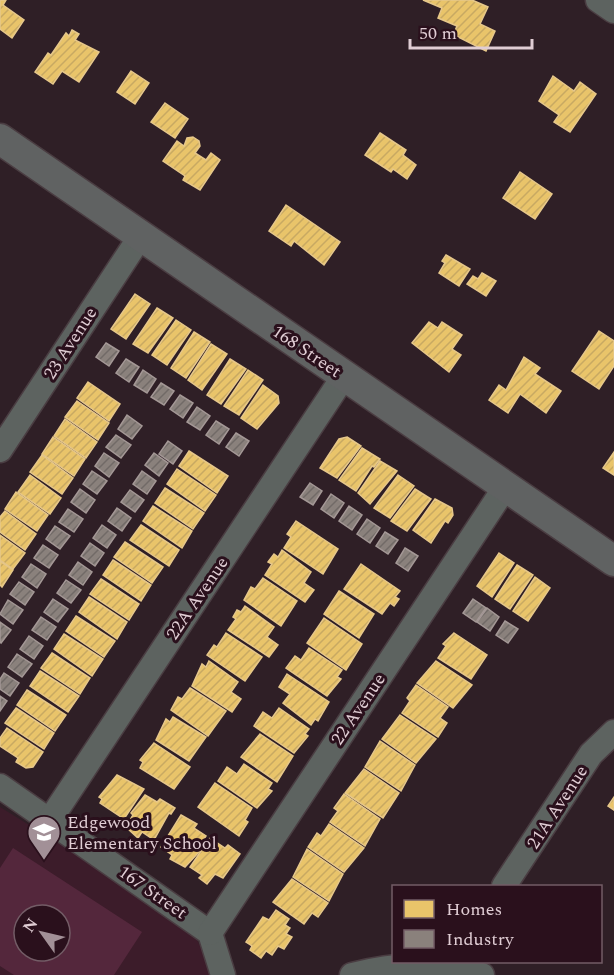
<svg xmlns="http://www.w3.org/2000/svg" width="614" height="975" font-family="Spectral,serif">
	<defs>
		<pattern id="homes-hatch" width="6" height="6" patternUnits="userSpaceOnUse" patternTransform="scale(1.5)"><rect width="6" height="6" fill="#e9c46a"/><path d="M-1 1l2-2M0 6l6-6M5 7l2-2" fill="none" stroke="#c8a962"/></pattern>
		<pattern id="industry-hatch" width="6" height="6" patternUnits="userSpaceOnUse" patternTransform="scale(1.5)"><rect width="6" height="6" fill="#8a817c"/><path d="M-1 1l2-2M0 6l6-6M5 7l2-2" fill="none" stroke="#716a67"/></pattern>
	</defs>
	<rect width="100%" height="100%" fill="#2f1f26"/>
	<path fill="#3c1c2a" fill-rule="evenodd" d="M 0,807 L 189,924 L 215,975 L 0,975 ZM 24,915 L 60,915 L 60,951 L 24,951 Z"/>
	<path fill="#54273c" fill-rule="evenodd" d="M 13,848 L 142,932 L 114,975 L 14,975 L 0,966 L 0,868 ZM 24,915 L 60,915 L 60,951 L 24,951 Z"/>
	<g fill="url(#homes-hatch)" stroke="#e6c78a" stroke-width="1.5">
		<path d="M 0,0 L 6,0 L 3,5 L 24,20 L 12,38 L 0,29 Z"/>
		<path d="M 423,0 L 472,0 L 488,7 L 480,24 L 495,31 L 486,51 L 458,37 L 454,33 L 457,26 L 438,18 L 442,8 Z"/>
		<path d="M 72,30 L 79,34 L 75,40 L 99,52 L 79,82 L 62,71 L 53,84 L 35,72 L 48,53 L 51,55 L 66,33 L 69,36 Z"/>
		<path d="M 131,71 L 149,83 L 135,104 L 117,92 Z"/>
		<path d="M 553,76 L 574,91 L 580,82 L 596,94 L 570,132 L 554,122 L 559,115 L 539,101 Z"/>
		<path d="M 165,103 L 188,119 L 175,138 L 151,122 Z"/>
		<path d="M 380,133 L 406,150 L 403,155 L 416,165 L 407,179 L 393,169 L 391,172 L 365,155 Z"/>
		<path d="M 193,137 L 199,141 L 200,146 L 195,153 L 206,160 L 211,153 L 220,160 L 200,190 L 183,180 L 185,176 L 163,161 L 177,141 L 184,146 L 187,138 Z"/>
		<path d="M 520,172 L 552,194 L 535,219 L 503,198 Z"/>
		<path d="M 286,205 L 340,242 L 324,265 L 294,241 L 291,246 L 269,231 Z"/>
		<path d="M 446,255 L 470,269 L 459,286 L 439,273 L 445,263 L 442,261 Z"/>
		<path d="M 482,273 L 496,281 L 486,296 L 467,284 L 473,276 L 478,279 Z"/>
		<path d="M 135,294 L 150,304 L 126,339 L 111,329 Z"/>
		<path d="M 157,308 L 173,318 L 148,353 L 133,344 Z"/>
		<path d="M 176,320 L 191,330 L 167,365 L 152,355 Z"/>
		<path d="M 429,322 L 438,328 L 442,322 L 462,335 L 452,349 L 461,355 L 449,372 L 412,343 Z"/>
		<path d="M 599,331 L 614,341 L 614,366 L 599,389 L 572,371 Z"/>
		<path d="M 194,332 L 210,342 L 186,378 L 171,368 Z"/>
		<path d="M 211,344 L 227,354 L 202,390 L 188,380 Z"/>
		<path d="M 524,357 L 540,368 L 535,374 L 561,391 L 546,413 L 520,394 L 508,413 L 489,400 L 499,385 L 506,390 Z"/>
		<path d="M 230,359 L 246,369 L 221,404 L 207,395 Z"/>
		<path d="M 248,370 L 263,380 L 239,415 L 224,406 Z"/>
		<path d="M 88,382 L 120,404 L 109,421 L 77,398 Z"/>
		<path d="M 263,385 L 278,396 L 279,403 L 257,429 L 241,418 Z"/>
		<path d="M 77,401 L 109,423 L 98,440 L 65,417 Z"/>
		<path d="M 65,419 L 97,442 L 86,458 L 54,436 Z"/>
		<path d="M 53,437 L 85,459 L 74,476 L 42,454 Z"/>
		<path d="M 347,437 L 361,446 L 337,478 L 320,468 L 339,439 Z"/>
		<path d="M 362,448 L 380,459 L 374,467 L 372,466 L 356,491 L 339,480 Z"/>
		<path d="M 189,451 L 228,476 L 217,493 L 179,466 Z"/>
		<path d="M 614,452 L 614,475 L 603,468 Z"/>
		<path d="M 42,455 L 73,478 L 62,494 L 30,472 Z"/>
		<path d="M 380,461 L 397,471 L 370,504 L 358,493 Z"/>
		<path d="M 177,469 L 216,495 L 205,511 L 167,484 Z"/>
		<path d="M 30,475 L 61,498 L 50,514 L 18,492 Z"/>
		<path d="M 398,475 L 414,486 L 390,518 L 374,508 Z"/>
		<path d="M 165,488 L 204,513 L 193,529 L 155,503 Z"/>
		<path d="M 415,489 L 431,499 L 407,531 L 391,521 Z"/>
		<path d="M 16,492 L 48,515 L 37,531 L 5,509 Z"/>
		<path d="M 435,499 L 452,508 L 453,515 L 448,523 L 445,521 L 431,543 L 413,530 Z"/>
		<path d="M 153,506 L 192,531 L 182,548 L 143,521 Z"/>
		<path d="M 5,511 L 36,534 L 25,550 L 0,532 L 0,517 Z"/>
		<path d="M 296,521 L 338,549 L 323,574 L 284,548 L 291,537 L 287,534 Z"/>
		<path d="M 141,525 L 179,550 L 169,566 L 130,540 Z"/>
		<path d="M 0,535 L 25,553 L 13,569 L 0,560 Z"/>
		<path d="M 125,542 L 163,567 L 152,583 L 114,557 Z"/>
		<path d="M 282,550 L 311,572 L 304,583 L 314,590 L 305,602 L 265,575 L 272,564 L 268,562 L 274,554 L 278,557 Z"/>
		<path d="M 499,553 L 514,563 L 492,597 L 477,586 Z"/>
		<path d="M 113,560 L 151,585 L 141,601 L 103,575 Z"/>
		<path d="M 0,561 L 13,570 L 2,587 L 0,585 Z"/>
		<path d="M 361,564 L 400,591 L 395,597 L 399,599 L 394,606 L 390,603 L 382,614 L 344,589 Z"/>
		<path d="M 517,565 L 533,575 L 510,609 L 495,599 Z"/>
		<path d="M 535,577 L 550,588 L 528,621 L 513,611 Z"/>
		<path d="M 263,578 L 297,601 L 281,626 L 244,600 L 251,587 L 255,589 Z"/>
		<path d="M 101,579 L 139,604 L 129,620 L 90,594 Z"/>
		<path d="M 339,591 L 374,614 L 359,638 L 324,614 Z"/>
		<path d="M 89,597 L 127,622 L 117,639 L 79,612 Z"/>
		<path d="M 245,606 L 274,627 L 267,637 L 278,645 L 269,657 L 228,630 L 236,619 L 233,617 L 237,610 L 241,612 Z"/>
		<path d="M 76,616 L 115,641 L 104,657 L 66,631 Z"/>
		<path d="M 324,618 L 362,644 L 346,670 L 307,643 Z"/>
		<path d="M 226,633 L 262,657 L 245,681 L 207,655 L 214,645 L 217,647 Z"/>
		<path d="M 454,633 L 487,655 L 471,679 L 438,658 L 446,646 L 443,644 Z"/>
		<path d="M 64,634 L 103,659 L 92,676 L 54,649 Z"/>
		<path d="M 309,648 L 342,670 L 337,677 L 341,679 L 327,696 L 286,668 L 295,656 L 301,660 Z"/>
		<path d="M 52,653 L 90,678 L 80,694 L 41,668 Z"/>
		<path d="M 209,661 L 238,682 L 231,692 L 241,699 L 232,712 L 192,686 L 202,664 L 206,667 Z"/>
		<path d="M 436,661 L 472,685 L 453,708 L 417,683 Z"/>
		<path d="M 40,671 L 79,696 L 68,712 L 30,686 Z"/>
		<path d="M 287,674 L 329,702 L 318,721 L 315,719 L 311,725 L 283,703 L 290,694 L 279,687 Z"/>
		<path d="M 416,685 L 448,707 L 440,718 L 447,723 L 438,737 L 402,713 L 410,701 L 407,698 Z"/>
		<path d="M 190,688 L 226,711 L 208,736 L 171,710 L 178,697 L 182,699 Z"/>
		<path d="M 27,690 L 66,715 L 55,731 L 17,705 Z"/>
		<path d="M 16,708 L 54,733 L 44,749 L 5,723 Z"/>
		<path d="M 279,708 L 309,729 L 305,734 L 308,736 L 294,753 L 254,726 L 263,712 L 272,718 Z"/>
		<path d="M 400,715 L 436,739 L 416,763 L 382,739 Z"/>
		<path d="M 173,717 L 206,737 L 189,761 L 156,740 L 166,719 L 170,722 Z"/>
		<path d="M 7,728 L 43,752 L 33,767 L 26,768 L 16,762 L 18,758 L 0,746 L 0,738 Z"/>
		<path d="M 260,734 L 293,756 L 277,782 L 241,757 Z"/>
		<path d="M 380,741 L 415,765 L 401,791 L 365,767 Z"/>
		<path d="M 154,743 L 190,767 L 174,789 L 140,768 L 143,762 L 140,760 Z"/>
		<path d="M 244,764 L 272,783 L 268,789 L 272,791 L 257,808 L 218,781 L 227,767 L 237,774 Z"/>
		<path d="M 364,769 L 399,793 L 383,818 L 345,793 Z"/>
		<path d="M 117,775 L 144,789 L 124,819 L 100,803 L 102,799 L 99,797 Z"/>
		<path d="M 215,783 L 252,808 L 245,820 L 248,822 L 239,836 L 198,807 Z"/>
		<path d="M 344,794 L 380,819 L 365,846 L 330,822 L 338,811 L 334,808 Z"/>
		<path d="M 145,795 L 157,802 L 160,799 L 175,808 L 171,814 L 169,813 L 154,840 L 142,832 L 138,838 L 126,827 L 133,815 L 131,813 Z"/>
		<path d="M 614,797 L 614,810 L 608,806 Z"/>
		<path d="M 181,815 L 197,824 L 194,828 L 206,836 L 198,848 L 201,850 L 185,867 L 170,859 L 172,855 L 161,847 Z"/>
		<path d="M 329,824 L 364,848 L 344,872 L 308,847 L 317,833 L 321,836 Z"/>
		<path d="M 210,838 L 225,848 L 228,845 L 240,854 L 223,878 L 215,874 L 207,884 L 199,878 L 202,875 L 190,867 Z"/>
		<path d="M 307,849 L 343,874 L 329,901 L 293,877 Z"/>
		<path d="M 292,879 L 328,903 L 318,917 L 312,913 L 304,924 L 273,902 Z"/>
		<path d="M 276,910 L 289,919 L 285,925 L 290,928 L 286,934 L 292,937 L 284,949 L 278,946 L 272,955 L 266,951 L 261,958 L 250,950 L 252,946 L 246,942 L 263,917 L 269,920 Z"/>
	</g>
	<g fill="url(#industry-hatch)" stroke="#a49896" stroke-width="1.5">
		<path d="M 106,343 L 119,351 L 109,366 L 96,357 Z"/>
		<path d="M 126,359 L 139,367 L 129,382 L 116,373 Z"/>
		<path d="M 143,370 L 156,379 L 147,393 L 134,385 Z"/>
		<path d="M 161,383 L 174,391 L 164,405 L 151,397 Z"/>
		<path d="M 180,395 L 193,403 L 183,418 L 170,409 Z"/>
		<path d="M 197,407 L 210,416 L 200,430 L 187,422 Z"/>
		<path d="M 127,415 L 142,426 L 132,439 L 118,429 Z"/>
		<path d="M 216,421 L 229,429 L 219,444 L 206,435 Z"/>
		<path d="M 236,433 L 249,441 L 239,456 L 226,447 Z"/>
		<path d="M 116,435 L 131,445 L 121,458 L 106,447 Z"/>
		<path d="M 168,441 L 182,451 L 173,464 L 159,454 Z"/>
		<path d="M 104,453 L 119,463 L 109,477 L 95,466 Z"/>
		<path d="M 154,453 L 168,463 L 159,476 L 145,465 Z"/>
		<path d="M 92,471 L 107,481 L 97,494 L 83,484 Z"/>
		<path d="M 142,471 L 156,481 L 147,494 L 133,484 Z"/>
		<path d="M 310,483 L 322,491 L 313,505 L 300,497 Z"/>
		<path d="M 80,489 L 95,500 L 86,513 L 71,502 Z"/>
		<path d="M 130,490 L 144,500 L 135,512 L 121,502 Z"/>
		<path d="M 331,494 L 344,503 L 334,518 L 321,509 Z"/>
		<path d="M 349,506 L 362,515 L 352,530 L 339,521 Z"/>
		<path d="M 117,508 L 131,518 L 122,531 L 108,521 Z"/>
		<path d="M 68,509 L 83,519 L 74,532 L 59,522 Z"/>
		<path d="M 367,519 L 380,528 L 370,543 L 357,534 Z"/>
		<path d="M 102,525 L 116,535 L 107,548 L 93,538 Z"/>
		<path d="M 55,526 L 70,536 L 60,549 L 46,539 Z"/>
		<path d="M 385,532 L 398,540 L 388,554 L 376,546 Z"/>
		<path d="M 90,543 L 104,553 L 95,566 L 81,556 Z"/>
		<path d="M 43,545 L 58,555 L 49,568 L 34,558 Z"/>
		<path d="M 405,548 L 418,556 L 408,571 L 396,563 Z"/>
		<path d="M 78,562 L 92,572 L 83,585 L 69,575 Z"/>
		<path d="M 31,564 L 46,574 L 37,588 L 22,577 Z"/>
		<path d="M 66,580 L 81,590 L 71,603 L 57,593 Z"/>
		<path d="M 19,582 L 34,592 L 25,605 L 10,594 Z"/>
		<path d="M 53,599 L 68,609 L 58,622 L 44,612 Z"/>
		<path d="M 473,599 L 486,608 L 476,622 L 463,613 Z"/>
		<path d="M 8,600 L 23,610 L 13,624 L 0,614 Z"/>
		<path d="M 487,608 L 499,617 L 490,631 L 477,622 Z"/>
		<path d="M 41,617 L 56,627 L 47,640 L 32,630 Z"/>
		<path d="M 505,621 L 518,629 L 508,643 L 496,635 Z"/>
		<path d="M 0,622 L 11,630 L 1,643 L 0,642 Z"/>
		<path d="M 29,636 L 43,646 L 34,659 L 20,649 Z"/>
		<path d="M 17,654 L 32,664 L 22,677 L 8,667 Z"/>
		<path d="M 4,673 L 19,683 L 10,696 L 0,689 L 0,679 Z"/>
		<path d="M 0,696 L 7,701 L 0,711 Z"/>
	</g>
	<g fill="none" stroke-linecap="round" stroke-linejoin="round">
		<g stroke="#4a3d42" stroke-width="27">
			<g id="minor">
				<path d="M 598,0 L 614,11"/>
				<path d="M 0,450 L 140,237"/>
				<path d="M 0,786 L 210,933 L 223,975"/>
				<path d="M 50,820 L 344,376"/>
				<path d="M 504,886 L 591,754 L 614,732"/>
				<path d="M 210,933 L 506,486"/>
				<path d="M 352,975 C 393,964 442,961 482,975"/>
			</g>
		</g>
		<g stroke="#4a3d42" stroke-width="33">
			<path id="major" d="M 0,139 L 614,561"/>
		</g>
		<use href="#minor" stroke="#5d6360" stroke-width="24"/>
		<use href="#major" stroke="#606262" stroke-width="30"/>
	</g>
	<defs>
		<g id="school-pin" transform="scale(1.725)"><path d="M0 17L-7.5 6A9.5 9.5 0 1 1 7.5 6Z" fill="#a29097" stroke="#2a101c"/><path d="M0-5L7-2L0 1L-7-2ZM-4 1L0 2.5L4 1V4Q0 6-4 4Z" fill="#fff"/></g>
	</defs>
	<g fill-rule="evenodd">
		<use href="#school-pin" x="44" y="832"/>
	</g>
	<g text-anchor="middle" stroke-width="6" stroke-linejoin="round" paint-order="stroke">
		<g font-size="18" fill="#e0cdd4" stroke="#2a101c">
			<text transform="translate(70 343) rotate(-57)" y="6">23 Avenue</text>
			<text transform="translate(307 351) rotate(34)" y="6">168 Street</text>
			<text transform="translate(197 598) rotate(-56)" y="6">22A Avenue</text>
			<text transform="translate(358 709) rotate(-56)" y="6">22 Avenue</text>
			<text transform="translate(557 807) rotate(-57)" y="6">21A Avenue</text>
			<text transform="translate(153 892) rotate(35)" y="6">167 Street</text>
		</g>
		<g font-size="18" fill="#e0cdd4" stroke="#2a101c" text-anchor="start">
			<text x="67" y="828">Edgewood<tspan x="67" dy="21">Elementary School</tspan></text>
		</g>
	</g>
	<rect x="392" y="885" width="210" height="78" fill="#2a101c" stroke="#735c66" stroke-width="1.5"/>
	<rect x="404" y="900" width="30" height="18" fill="#e9c46a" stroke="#735c66" stroke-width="1.5"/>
	<text x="446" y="915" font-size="18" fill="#e0cdd4">Homes</text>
	<rect x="404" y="930" width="30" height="18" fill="#8a817c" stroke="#735c66" stroke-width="1.5"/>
	<text x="446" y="945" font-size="18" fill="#e0cdd4">Industry</text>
	<g transform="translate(42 933) rotate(304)"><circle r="28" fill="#2a101c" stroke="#735c66" stroke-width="1.5"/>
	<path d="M0-4.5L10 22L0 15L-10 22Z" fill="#a29097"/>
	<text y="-9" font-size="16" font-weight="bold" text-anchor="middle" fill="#e0cdd4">N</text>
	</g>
	<path d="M410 39v9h122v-9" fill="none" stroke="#e0cdd4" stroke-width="3"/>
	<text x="419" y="39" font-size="18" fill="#e0cdd4" stroke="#2a101c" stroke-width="4.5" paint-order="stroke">50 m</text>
</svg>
